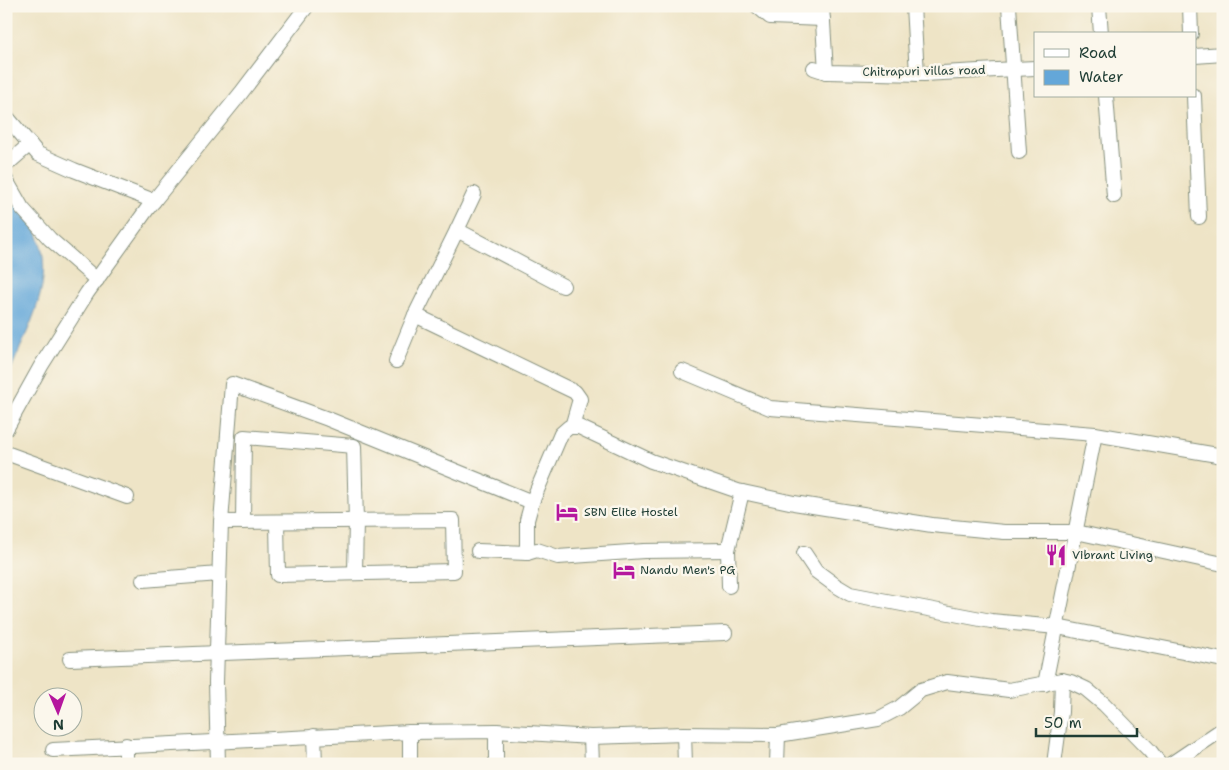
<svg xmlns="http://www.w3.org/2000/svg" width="1229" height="770" font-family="'Shantell Sans',sans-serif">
	<rect width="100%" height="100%" fill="#fbf7ec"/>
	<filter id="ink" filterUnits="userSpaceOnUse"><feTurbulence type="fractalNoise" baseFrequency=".02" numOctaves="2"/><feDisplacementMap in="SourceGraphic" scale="10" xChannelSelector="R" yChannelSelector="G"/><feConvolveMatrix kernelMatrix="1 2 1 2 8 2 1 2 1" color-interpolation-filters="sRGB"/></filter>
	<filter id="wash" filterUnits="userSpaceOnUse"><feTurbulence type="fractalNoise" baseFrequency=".0096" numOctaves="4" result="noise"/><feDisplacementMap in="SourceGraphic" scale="20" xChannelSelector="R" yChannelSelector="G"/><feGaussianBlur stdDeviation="1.12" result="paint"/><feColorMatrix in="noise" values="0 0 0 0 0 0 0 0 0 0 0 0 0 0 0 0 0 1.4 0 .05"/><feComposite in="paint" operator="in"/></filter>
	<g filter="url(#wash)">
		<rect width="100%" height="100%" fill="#eee4c6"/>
		<path fill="#64a7d9" stroke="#427286" d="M 6,191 C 15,202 27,213 34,224 C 36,229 37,234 39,239 C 56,289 22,336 6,383 Z"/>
	</g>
	<g filter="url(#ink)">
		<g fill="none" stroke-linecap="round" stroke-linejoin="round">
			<g stroke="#86907d" stroke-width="16">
				<g id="minor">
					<path d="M 757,6 L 770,17 L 823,19"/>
					<path d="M 822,6 L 826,72"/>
					<path d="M 913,6 L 917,74"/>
					<path d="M 1009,6 L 1019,152"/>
					<path d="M 1099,6 L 1101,34"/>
					<path d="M 1190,6 L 1191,34"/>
					<path d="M 1195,56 L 1223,54"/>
					<path d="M 814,68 L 826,72 L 924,74 L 1035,68"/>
					<path d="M 1106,96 L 1114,196"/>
					<path d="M 1194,96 L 1199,217"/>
					<path d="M 6,116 L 38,154 L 74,170 L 154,201"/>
					<path d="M 6,165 L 30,144"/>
					<path d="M 6,180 L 22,208 L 50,239 L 97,280"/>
					<path d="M 457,230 L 474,194"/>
					<path d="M 563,286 L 457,230 L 415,315 L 575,392 L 580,399 L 572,427"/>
					<path d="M 396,361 L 415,315"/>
					<path d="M 682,371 L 770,408 L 1095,434 L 1223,456"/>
					<path d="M 6,429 L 41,366 L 87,293 L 148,208 L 241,93 L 307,6"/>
					<path d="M 6,453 L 127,497"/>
					<path d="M 221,522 L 453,520 L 454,571 L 278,575 L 277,522"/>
					<path d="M 243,522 L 244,437 L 354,446 L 356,521 L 355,572"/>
					<path d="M 728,550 L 644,551 L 558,557 L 537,550 L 527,553 L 527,520 L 532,502 L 561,434 L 569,427 L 579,427 L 651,461 L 738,491 L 794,503 L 932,525 L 1004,532 L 1076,532 L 1223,564"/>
					<path d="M 478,551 L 527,553"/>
					<path d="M 804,553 L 816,571 L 835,585 L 850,594 L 991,621 L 1057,627 L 1223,660"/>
					<path d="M 143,580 L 219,574"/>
					<path d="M 729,586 L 728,550 L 742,492"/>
					<path d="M 70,659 L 725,633"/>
					<path d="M 1045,684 L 1095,434"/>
					<path d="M 496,731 L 496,764"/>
					<path d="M 684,734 L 685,764"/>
					<path d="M 314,736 L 315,764"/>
					<path d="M 591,737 L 592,764"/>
					<path d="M 126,745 L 126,764"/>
					<path d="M 53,750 L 410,732 L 496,731 L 591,737 L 684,734 L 778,735 L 878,719 L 899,708 L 921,690 L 947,682 L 1009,690 L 1062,680 L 1071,682 L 1086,689 L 1104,704 L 1150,751 L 1160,764"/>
					<path d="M 218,764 L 216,682 L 221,522 L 232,384 L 328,419 L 532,502"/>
					<path d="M 410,764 L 410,732"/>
					<path d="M 777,764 L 778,735"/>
					<path d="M 1054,764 L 1061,712 L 1062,680"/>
					<path d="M 1171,764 L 1223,729"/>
				</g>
			</g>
			<use href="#minor" stroke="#fff" stroke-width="14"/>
		</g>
	</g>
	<defs>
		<g id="hotel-bare" transform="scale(1.725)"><path d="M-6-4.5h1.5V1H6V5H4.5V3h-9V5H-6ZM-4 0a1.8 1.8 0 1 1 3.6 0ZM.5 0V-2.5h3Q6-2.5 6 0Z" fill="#b5179e" stroke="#fbf7ec" stroke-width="2.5" paint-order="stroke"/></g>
		<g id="restaurant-bare" transform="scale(1.725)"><path d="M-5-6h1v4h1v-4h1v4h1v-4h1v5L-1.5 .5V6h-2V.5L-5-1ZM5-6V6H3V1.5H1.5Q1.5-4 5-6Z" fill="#b5179e" stroke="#fbf7ec" stroke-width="2.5" paint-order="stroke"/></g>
	</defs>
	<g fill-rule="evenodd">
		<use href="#hotel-bare" x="567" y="512"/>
		<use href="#restaurant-bare" x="1056" y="555"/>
		<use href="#hotel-bare" x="624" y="570"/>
	</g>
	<g text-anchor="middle" stroke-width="5" stroke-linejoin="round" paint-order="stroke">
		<g font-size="12" fill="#1f3d34" stroke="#fbf7ec">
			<text transform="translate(924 71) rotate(-1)" y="4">Chitrapuri villas road</text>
		</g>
		<g font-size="12" fill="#1f3d34" stroke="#fbf7ec" text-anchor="start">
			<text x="584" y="516">SBN Elite Hostel</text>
			<text x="1072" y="559">Vibrant Living</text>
			<text x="640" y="574">Nandu Men's PG</text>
		</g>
	</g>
	<rect width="1229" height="770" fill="none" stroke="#fbf7ec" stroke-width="25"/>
	<rect x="1034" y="32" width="162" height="65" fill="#fbf7ec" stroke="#a3ada2"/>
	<rect x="1044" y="49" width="25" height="8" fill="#ffffff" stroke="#a3ada2"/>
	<text x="1079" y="58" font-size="15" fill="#1f3d34">Road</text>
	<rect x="1044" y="70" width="25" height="15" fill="#64a7d9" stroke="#a3ada2"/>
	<text x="1079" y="82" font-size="15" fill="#1f3d34">Water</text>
	<g transform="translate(58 712) rotate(178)"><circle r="24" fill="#fbf7ec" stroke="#a3ada2"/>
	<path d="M0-4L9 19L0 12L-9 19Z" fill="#b5179e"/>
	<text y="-8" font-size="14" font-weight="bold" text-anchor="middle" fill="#1f3d34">N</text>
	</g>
	<path d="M1036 728v8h101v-8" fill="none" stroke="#1f3d34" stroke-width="2.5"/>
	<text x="1044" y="728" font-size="15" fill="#1f3d34" stroke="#fbf7ec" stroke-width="4" paint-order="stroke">50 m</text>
</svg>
